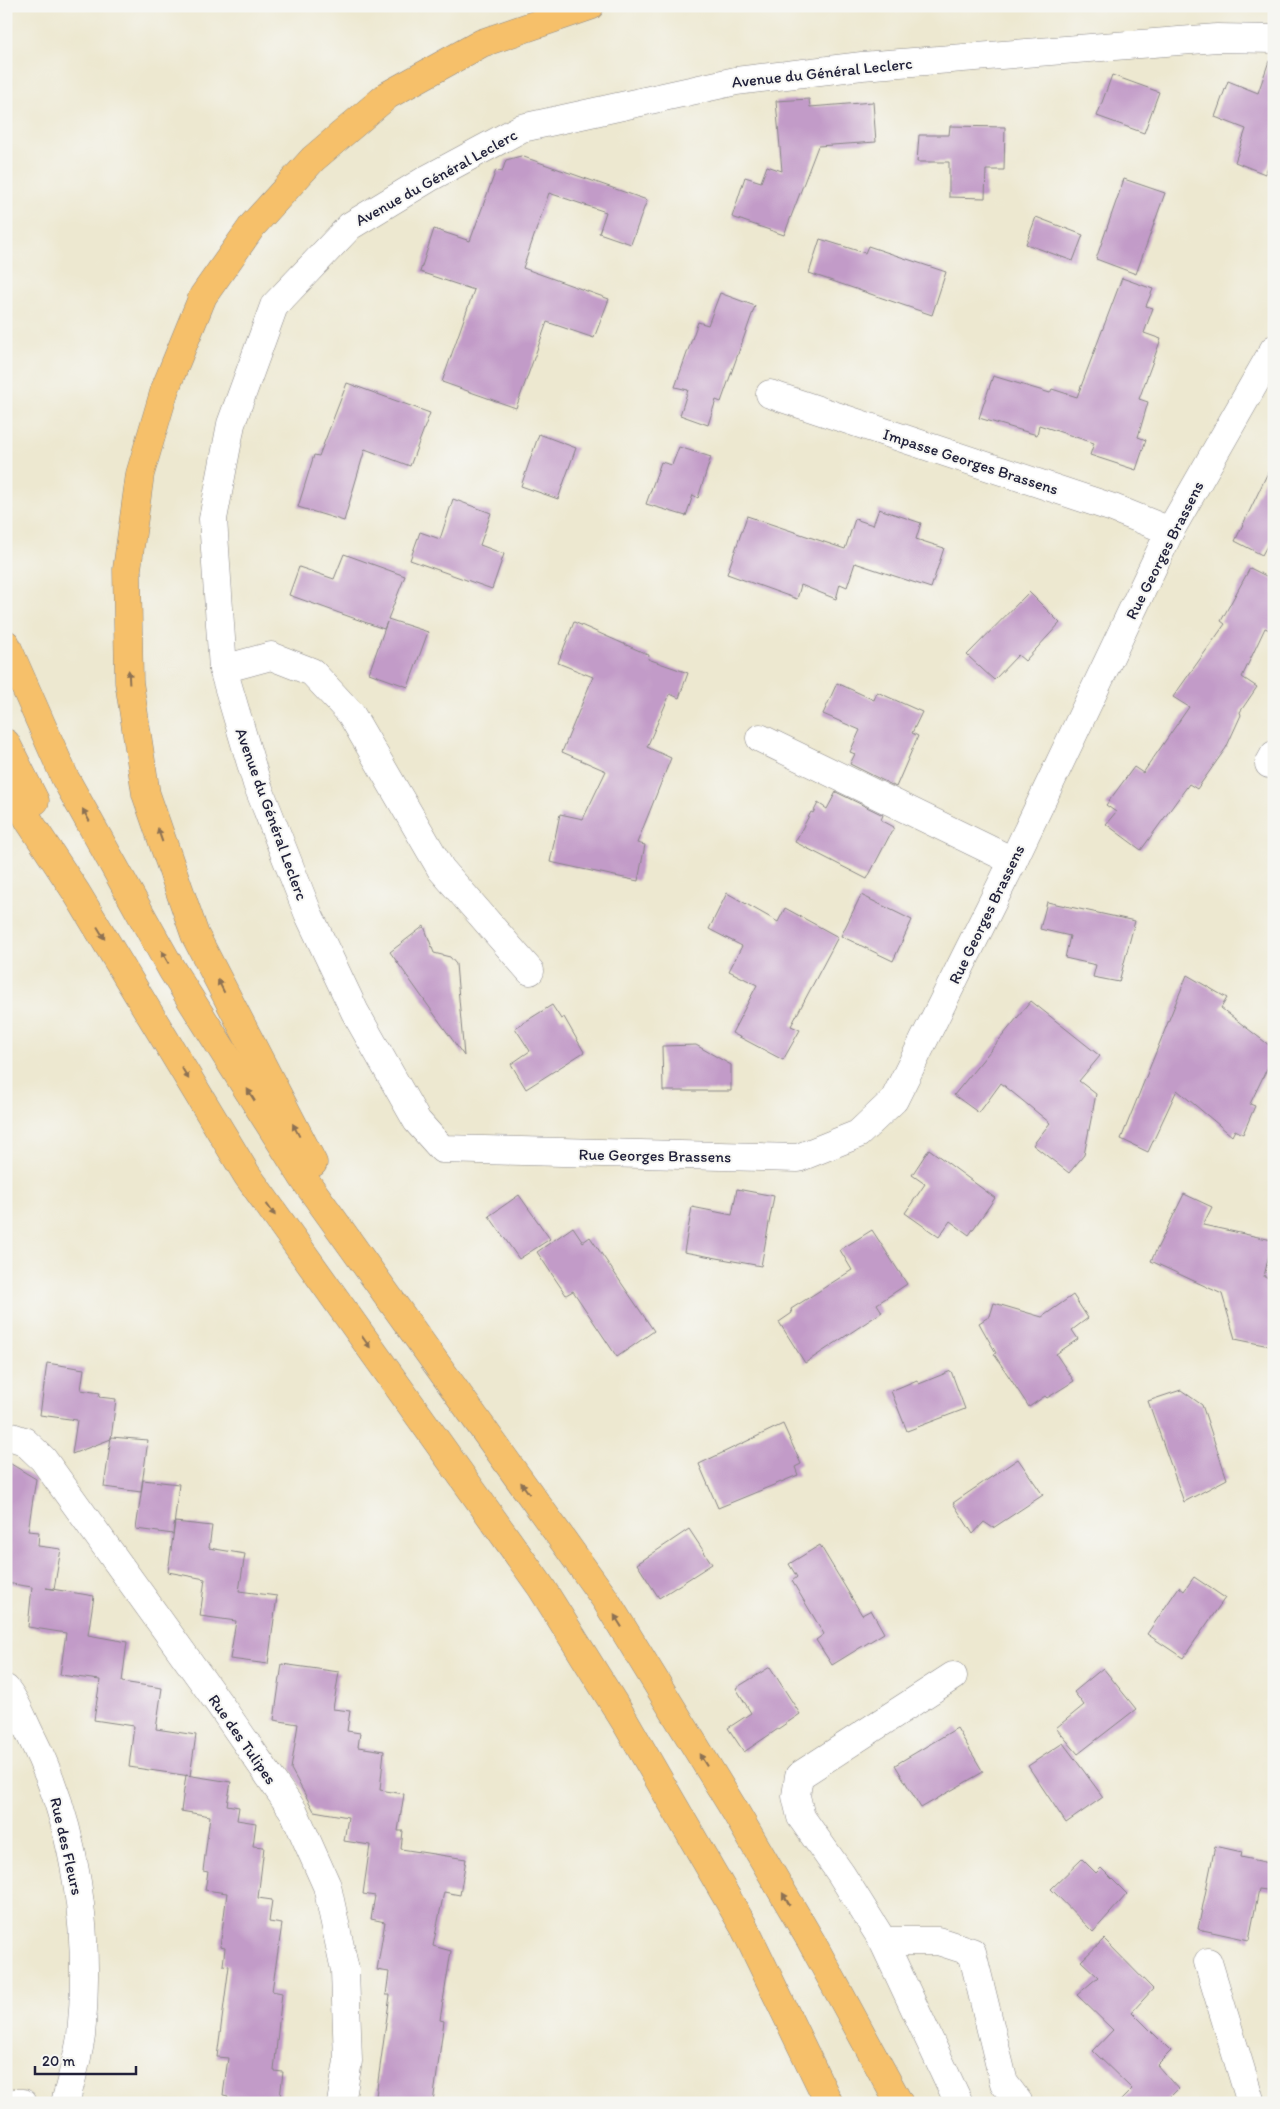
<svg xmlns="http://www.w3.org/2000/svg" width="1280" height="2109" font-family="Itim,sans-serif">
	<rect width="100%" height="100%" fill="#f6f6f2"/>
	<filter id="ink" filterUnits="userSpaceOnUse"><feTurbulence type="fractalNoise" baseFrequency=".02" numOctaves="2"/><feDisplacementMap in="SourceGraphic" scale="10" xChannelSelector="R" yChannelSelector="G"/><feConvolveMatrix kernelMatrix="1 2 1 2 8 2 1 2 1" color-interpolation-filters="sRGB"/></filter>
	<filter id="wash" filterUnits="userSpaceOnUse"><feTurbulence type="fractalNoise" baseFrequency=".0096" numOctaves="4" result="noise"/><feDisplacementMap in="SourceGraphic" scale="20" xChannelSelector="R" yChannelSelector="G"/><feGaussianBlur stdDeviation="1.12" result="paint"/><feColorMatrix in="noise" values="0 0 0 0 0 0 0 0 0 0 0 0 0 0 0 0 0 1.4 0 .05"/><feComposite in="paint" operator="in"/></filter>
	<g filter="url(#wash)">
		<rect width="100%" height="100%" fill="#ede8d0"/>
		<g id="blocks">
			<g fill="#c29bc8">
				<path d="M 1269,61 L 1274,62 L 1274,152 L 1265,174 L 1235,162 L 1246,129 L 1215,117 L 1228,81 L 1258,93 Z"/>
				<path d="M 1112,75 L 1159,92 L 1144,133 L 1097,116 Z"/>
				<path d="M 809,99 L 810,107 L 873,102 L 876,142 L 818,146 L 784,235 L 732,217 L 745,177 L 761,182 L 767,166 L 782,171 L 776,101 Z"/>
				<path d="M 950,126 L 1005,127 L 1004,170 L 986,170 L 985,198 L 949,197 L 949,162 L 917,162 L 919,135 L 949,135 Z"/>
				<path d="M 521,156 L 647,200 L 631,244 L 599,233 L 606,212 L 549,193 L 523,268 L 609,299 L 594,338 L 547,322 L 516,408 L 442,382 L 474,290 L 420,272 L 434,229 L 470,241 L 496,170 L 502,172 L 506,160 Z"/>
				<path d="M 1124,179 L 1165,193 L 1136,274 L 1096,259 Z"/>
				<path d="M 1036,217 L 1083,235 L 1073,261 L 1026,244 Z"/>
				<path d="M 820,239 L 865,253 L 868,246 L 946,272 L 932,315 L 809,273 Z"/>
				<path d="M 1122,278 L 1153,289 L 1146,306 L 1153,308 L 1144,333 L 1161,339 L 1139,399 L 1148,402 L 1138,437 L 1146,440 L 1136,470 L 1090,455 L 1094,443 L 1039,425 L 1037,435 L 979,418 L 993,376 L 1050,393 L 1052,389 L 1077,397 Z"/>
				<path d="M 720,293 L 755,306 L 721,402 L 716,400 L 708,425 L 680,415 L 688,390 L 675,387 L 698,322 L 708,325 Z"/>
				<path d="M 347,383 L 430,413 L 410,466 L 365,449 L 344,521 L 298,507 L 314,455 L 319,456 Z"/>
				<path d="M 539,434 L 576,448 L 558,499 L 521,486 Z"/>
				<path d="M 679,447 L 711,457 L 698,498 L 693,495 L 686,516 L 646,504 L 661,462 L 672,465 Z"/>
				<path d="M 1274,460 L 1274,533 L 1262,555 L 1235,541 Z"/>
				<path d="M 453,499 L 491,513 L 480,545 L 504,554 L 492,589 L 410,560 L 420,532 L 440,539 Z"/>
				<path d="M 879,509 L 921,523 L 916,539 L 944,548 L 931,588 L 855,563 L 847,587 L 840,584 L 836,599 L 801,585 L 797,599 L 727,574 L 747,516 L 845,549 L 855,519 L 873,525 Z"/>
				<path d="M 344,554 L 405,576 L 388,619 L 428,632 L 408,687 L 369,673 L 387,622 L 384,629 L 289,595 L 299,567 L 334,579 Z"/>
				<path d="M 1250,568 L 1274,580 L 1274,632 L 1265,628 L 1242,677 L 1257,687 L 1240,712 L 1241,715 L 1226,748 L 1197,789 L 1189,784 L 1141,850 L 1106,824 L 1116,812 L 1106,805 L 1134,767 L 1143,773 L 1189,707 L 1173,697 L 1225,624 L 1221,621 Z"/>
				<path d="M 1029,592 L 1060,623 L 1025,661 L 1018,655 L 994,680 L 967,655 Z"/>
				<path d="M 574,622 L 649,655 L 648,659 L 688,673 L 679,698 L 670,694 L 647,747 L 671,758 L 637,843 L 645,845 L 638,881 L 550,862 L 560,814 L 583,819 L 606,771 L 562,752 L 593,677 L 558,663 Z"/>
				<path d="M 837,683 L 874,700 L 877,692 L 922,712 L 912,733 L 918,736 L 896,787 L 850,764 L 855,754 L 850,752 L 860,730 L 823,714 Z"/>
				<path d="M 836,792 L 883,815 L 881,820 L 894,827 L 867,879 L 795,842 L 811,812 L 813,813 L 818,803 L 827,809 Z"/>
				<path d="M 727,893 L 778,922 L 785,908 L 838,937 L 791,1026 L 800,1030 L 783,1060 L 732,1033 L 757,985 L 729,971 L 742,946 L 709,929 Z"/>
				<path d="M 861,895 L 912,920 L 893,961 L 841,936 Z"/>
				<path d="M 1047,902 L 1135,921 L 1119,982 L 1093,977 L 1096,965 L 1065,958 L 1070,936 L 1040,929 Z"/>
				<path d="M 424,926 L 434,953 L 450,957 L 456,964 L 464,1056 L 390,952 Z"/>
				<path d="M 1187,975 L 1227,998 L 1221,1008 L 1274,1049 L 1274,1054 L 1250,1104 L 1255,1106 L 1243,1134 L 1235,1130 L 1232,1136 L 1177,1090 L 1148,1152 L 1121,1139 Z"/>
				<path d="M 1031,1001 L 1100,1056 L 1079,1081 L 1096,1094 L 1084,1155 L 1069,1173 L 1033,1145 L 1050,1123 L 1001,1083 L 979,1113 L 954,1095 Z"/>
				<path d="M 552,1005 L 561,1019 L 564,1017 L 584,1052 L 526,1089 L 511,1064 L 530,1051 L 515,1028 Z"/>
				<path d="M 696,1045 L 731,1065 L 731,1091 L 663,1091 L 662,1046 Z"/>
				<path d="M 929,1149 L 995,1198 L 969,1235 L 950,1221 L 939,1237 L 905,1213 L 925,1184 L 912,1175 Z"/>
				<path d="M 737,1189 L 774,1196 L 761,1266 L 684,1252 L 692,1207 L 732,1215 Z"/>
				<path d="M 1184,1194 L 1212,1207 L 1203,1225 L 1272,1240 L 1264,1277 L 1274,1278 L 1274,1347 L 1235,1339 L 1222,1294 L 1151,1261 Z"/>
				<path d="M 519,1195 L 550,1239 L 519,1259 L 489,1216 Z"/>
				<path d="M 573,1227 L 583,1242 L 590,1237 L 654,1331 L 617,1357 L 573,1291 L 566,1295 L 537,1252 Z"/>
				<path d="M 872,1230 L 907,1284 L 877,1304 L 882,1312 L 805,1363 L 779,1322 L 792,1313 L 791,1309 L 852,1270 L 840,1250 Z"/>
				<path d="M 1073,1295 L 1088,1318 L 1072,1330 L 1078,1339 L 1056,1354 L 1074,1381 L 1047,1398 L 1045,1396 L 1029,1407 L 994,1354 L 996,1353 L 979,1323 L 990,1316 L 994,1303 L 1042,1317 Z"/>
				<path d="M 47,1363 L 84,1369 L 81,1390 L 100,1393 L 99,1397 L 116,1399 L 111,1439 L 72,1454 L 77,1420 L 40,1415 Z"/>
				<path d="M 951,1371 L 965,1409 L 907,1431 L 891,1391 L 917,1380 L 919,1384 Z"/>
				<path d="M 1181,1390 L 1202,1405 L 1227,1479 L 1184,1502 L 1148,1401 Z"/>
				<path d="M 783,1424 L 801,1464 L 795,1467 L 798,1475 L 718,1508 L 699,1464 Z"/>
				<path d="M 111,1437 L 148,1440 L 141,1492 L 104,1487 Z"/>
				<path d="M 1018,1459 L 1043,1495 L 993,1528 L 984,1522 L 973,1534 L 953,1503 Z"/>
				<path d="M 6,1461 L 36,1479 L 28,1531 L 39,1532 L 38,1546 L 61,1549 L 54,1589 L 46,1588 L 94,1596 L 88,1635 L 127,1642 L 122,1682 L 162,1688 L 156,1729 L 196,1735 L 190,1776 L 129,1767 L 134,1726 L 94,1720 L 100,1680 L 60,1675 L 66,1633 L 28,1627 L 32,1587 L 6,1583 Z"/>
				<path d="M 143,1480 L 179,1484 L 173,1534 L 136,1529 Z"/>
				<path d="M 175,1522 L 212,1526 L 209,1548 L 245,1554 L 239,1591 L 277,1596 L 268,1664 L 230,1659 L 236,1621 L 200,1616 L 205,1579 L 168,1572 Z"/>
				<path d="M 689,1529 L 712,1564 L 659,1598 L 637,1564 Z"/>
				<path d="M 820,1545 L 862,1615 L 871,1610 L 884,1633 L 832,1665 L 816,1640 L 824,1634 L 792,1581 L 797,1577 L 789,1564 Z"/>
				<path d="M 1194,1577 L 1225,1598 L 1183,1658 L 1147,1634 L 1179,1587 L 1184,1591 Z"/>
				<path d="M 282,1664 L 339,1672 L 333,1709 L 350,1711 L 347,1731 L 360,1733 L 358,1747 L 384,1751 L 380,1790 L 404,1794 L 398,1831 L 403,1831 L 401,1849 L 466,1859 L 460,1895 L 444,1892 L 433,1946 L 451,1951 L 440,2020 L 444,2021 L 433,2103 L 375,2103 L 390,1995 L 386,1995 L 389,1972 L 377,1970 L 385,1922 L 371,1919 L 375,1896 L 363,1894 L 370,1845 L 344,1841 L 348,1817 L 314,1811 L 291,1769 L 298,1724 L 274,1720 Z"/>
				<path d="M 770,1667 L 800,1714 L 744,1752 L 728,1728 L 751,1713 L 736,1688 Z"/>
				<path d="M 1103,1668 L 1136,1709 L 1078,1754 L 1056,1728 L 1084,1705 L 1074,1692 Z"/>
				<path d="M 957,1728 L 983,1772 L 921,1808 L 895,1765 Z"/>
				<path d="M 1063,1743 L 1103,1797 L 1066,1823 L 1028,1766 Z"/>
				<path d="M 186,1775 L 231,1782 L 227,1805 L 239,1807 L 237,1820 L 256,1823 L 253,1846 L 264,1847 L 258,1898 L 272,1900 L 269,1922 L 282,1924 L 272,1991 L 282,1993 L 274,2071 L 283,2072 L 280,2098 L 268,2096 L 267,2103 L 226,2103 L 228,2096 L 223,2095 L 228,2058 L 217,2057 L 229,1966 L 223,1965 L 225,1948 L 220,1947 L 227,1893 L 205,1890 L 208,1872 L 203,1871 L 210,1816 L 181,1811 Z"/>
				<path d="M 1215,1846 L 1242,1852 L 1241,1857 L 1274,1864 L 1274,1891 L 1259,1889 L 1249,1940 L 1198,1929 Z"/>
				<path d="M 1082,1859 L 1096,1873 L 1101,1868 L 1127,1894 L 1093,1932 L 1051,1889 Z"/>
				<path d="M 1104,1939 L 1153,1989 L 1132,2012 L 1171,2051 L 1157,2065 L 1178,2089 L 1164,2103 L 1118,2103 L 1132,2089 L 1093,2051 L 1113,2030 L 1077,1995 L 1098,1977 L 1081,1961 Z"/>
			</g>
		</g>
	</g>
	<g filter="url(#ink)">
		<use href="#blocks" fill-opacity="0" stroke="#888586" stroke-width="1"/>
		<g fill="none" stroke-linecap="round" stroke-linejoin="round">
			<g stroke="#888586" stroke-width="29">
				<g id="minor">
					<path d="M 1274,39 L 1217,38 L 862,66 L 736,81 L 522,128 L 429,178 L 350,226 L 274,306 L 231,424 L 213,519 L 223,669 L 257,784 L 308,913 L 355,1012 L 417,1121 L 442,1149 L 798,1158 L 858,1134 L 894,1100 L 1013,861 L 1170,531 L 1274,349"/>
					<path d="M 770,394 L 1113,508 L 1170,531"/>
					<path d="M 223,669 L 271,656 L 312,672 L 351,714 L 441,869 L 530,971"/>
					<path d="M 760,738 L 1013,861"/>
					<path d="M 1269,764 L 1274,755"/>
					<path d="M 6,1435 L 24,1441 L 43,1459 L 220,1705 L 294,1812 L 327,1886 L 345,1970 L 348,2061 L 341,2103"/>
					<path d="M 953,1676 L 799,1776 L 796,1796 L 801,1817 L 841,1874 L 883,1941 L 959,2103"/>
					<path d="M 6,1689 C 17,1702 23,1720 31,1736 C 77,1827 91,1935 81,2036 C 78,2058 71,2081 65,2103"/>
					<path d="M 883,1941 L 938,1941 L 972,1952 L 1004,2083 L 1019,2103"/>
					<path d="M 1208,1962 L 1251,2103"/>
					<path d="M 14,2103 L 23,2103"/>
				</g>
			</g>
			<g stroke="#888586" stroke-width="29">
				<g id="highway">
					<path d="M 6,644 L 65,778 L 172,970 L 304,1179 L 605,1599 L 735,1811 L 811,1941 L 899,2103"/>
					<path d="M 6,743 L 35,801"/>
					<path d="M 6,782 L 31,824 L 76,892 L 247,1175 L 541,1587 L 626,1723 L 744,1927 L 829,2103"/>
					<path d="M 313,1163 L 195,935 L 146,794 L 129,682 L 127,569 L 140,474 L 165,389 L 203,296 L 253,225 L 313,159 L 388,95 L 482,43 L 590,6"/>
				</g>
			</g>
			<use href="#minor" stroke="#fff" stroke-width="28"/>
			<use href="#highway" stroke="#f6c06b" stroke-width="28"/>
		</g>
		<defs><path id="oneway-solid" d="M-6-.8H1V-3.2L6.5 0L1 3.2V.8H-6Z" transform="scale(1.25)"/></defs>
		<g fill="#8c7153">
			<use href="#oneway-solid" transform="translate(129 677) rotate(-93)"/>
			<use href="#oneway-solid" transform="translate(86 815) rotate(-119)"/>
			<use href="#oneway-solid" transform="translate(160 835) rotate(-109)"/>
			<use href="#oneway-solid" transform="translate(101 933) rotate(59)"/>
			<use href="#oneway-solid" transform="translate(165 957) rotate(-119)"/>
			<use href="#oneway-solid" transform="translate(221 986) rotate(-117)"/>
			<use href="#oneway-solid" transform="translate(185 1073) rotate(59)"/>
			<use href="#oneway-solid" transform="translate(251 1095) rotate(-122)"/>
			<use href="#oneway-solid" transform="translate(296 1130) rotate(-118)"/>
			<use href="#oneway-solid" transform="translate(271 1210) rotate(54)"/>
			<use href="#oneway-solid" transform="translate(366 1342) rotate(54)"/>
			<use href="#oneway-solid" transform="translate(525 1488) rotate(-126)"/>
			<use href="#oneway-solid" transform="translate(618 1621) rotate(-122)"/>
			<use href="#oneway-solid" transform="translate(703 1760) rotate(-122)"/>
			<use href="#oneway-solid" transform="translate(786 1899) rotate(-120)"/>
		</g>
	</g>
	<g text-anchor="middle" stroke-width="4" stroke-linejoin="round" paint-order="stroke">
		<g font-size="16" fill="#22223b" stroke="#f6f6f2">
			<text transform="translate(822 72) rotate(-6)" y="6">Avenue du Général Leclerc</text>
			<text transform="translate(436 177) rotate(-29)" y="6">Avenue du Général Leclerc</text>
			<text transform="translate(971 461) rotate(18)" y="6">Impasse Georges Brassens</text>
			<text transform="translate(1164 550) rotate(-63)" y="6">Rue Georges Brassens</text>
			<text transform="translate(272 814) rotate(70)" y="6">Avenue du Général Leclerc</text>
			<text transform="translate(986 914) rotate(-64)" y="6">Rue Georges Brassens</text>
			<text transform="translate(655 1155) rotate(1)" y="6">Rue Georges Brassens</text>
			<text transform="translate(243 1739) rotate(55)" y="6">Rue des Tulipes</text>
			<text transform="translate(67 1846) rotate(77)" y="6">Rue des Fleurs</text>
		</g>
	</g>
	<rect width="1280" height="2109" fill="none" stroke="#f6f6f2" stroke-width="25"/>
	<path d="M35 2066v8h101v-8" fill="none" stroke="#22223b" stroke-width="2.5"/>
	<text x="42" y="2066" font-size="15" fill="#22223b" stroke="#f6f6f2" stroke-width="4" paint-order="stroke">20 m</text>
</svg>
